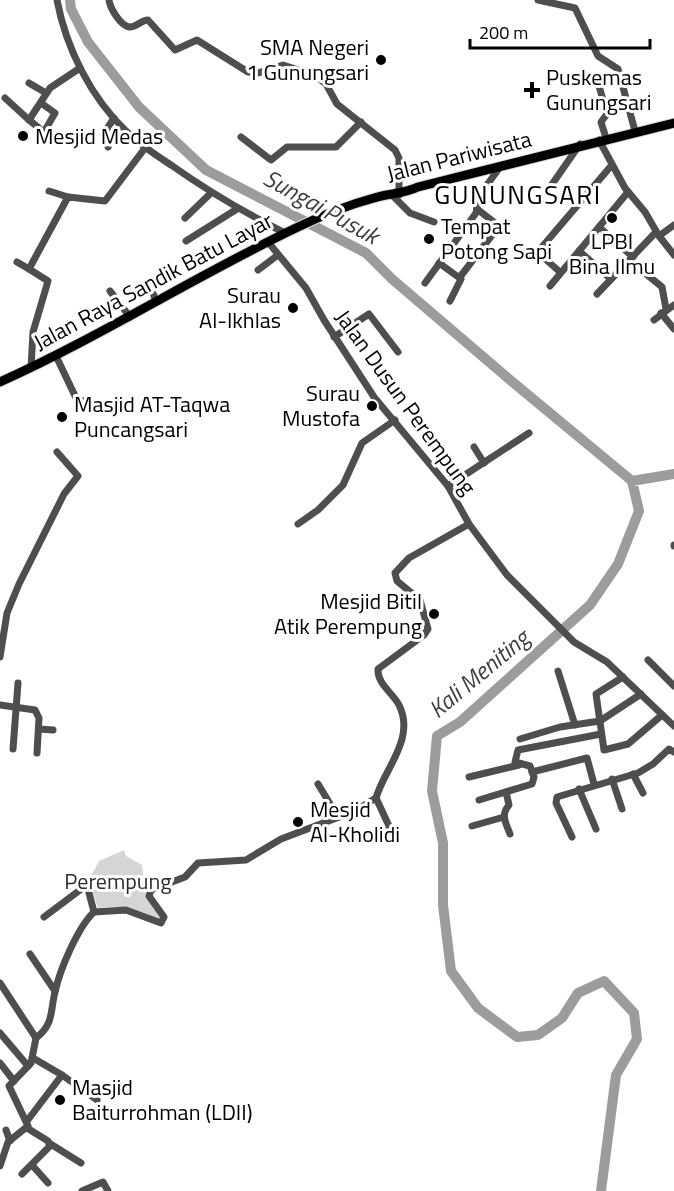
<svg xmlns="http://www.w3.org/2000/svg" width="674" height="1191" font-family="'Titillium Web',sans-serif">
	<rect width="100%" height="100%" fill="#fff"/>
	<path fill="#d5d5d5" d="M 124,850 L 126,856 L 142,865 L 146,896 L 161,916 L 160,920 C 139,909 122,904 98,908 L 89,880 L 99,861 Z"/>
	<g fill="none" stroke-linecap="round" stroke-linejoin="round">
		<g stroke="#9c9c9c" stroke-width="10">
			<path d="M 70,0 L 71,9 L 88,42 L 139,107 L 206,170 L 366,253 L 392,279 L 509,379 L 632,481"/>
			<path d="M 601,1191 L 616,1075 L 637,1039 L 634,1013 L 604,981 L 578,993 L 562,1018 L 538,1035 L 517,1037 L 478,1008 L 451,971 L 443,905 L 443,843 L 432,791 L 437,736 L 460,722 L 590,605 L 618,564 L 639,511 L 632,481 L 674,474"/>
		</g>
		<g stroke="#dbdbdb" stroke-width="11">
			<path id="major" d="M 0,382 C 102,336 197,275 298,227 C 323,215 348,205 374,198 C 390,193 403,194 418,187 L 674,123"/>
		</g>
		<g stroke="#4e4e4e" stroke-width="7">
			<path d="M 57,0 C 66,48 91,98 127,132 C 140,145 156,155 171,165 C 208,191 245,213 285,233"/>
			<path d="M 109,0 C 110,8 120,25 129,27 C 136,28 141,20 148,20 L 175,50 L 197,40 L 248,72 L 258,73 L 283,65 L 314,75 L 326,84 L 337,104 L 395,150 L 399,158 L 399,195"/>
			<path d="M 538,0 L 575,8 L 598,56 L 618,69 L 635,131"/>
			<path d="M 597,79 L 607,114 L 601,122 L 606,138"/>
			<path d="M 29,83 L 46,93"/>
			<path d="M 5,98 L 29,120 L 50,88 L 80,68"/>
			<path d="M 29,120 L 44,132 L 55,113 L 41,103"/>
			<path d="M 241,137 L 271,160 L 287,147 L 336,147 L 361,122"/>
			<path d="M 599,140 L 625,188 L 645,212 L 659,236 L 674,255"/>
			<path d="M 108,147 L 103,135 L 114,118"/>
			<path d="M 49,191 L 68,197"/>
			<path d="M 546,193 L 580,144"/>
			<path d="M 391,194 L 410,213 L 434,222"/>
			<path d="M 185,218 L 211,193"/>
			<path d="M 599,227 L 633,257"/>
			<path d="M 659,236 L 674,225"/>
			<path d="M 186,241 L 237,209"/>
			<path d="M 579,251 L 611,279"/>
			<path d="M 17,262 L 29,269"/>
			<path d="M 439,263 L 461,279 L 450,301"/>
			<path d="M 258,270 L 278,255"/>
			<path d="M 560,272 L 543,257 L 542,247 L 611,166"/>
			<path d="M 645,273 L 662,287 L 666,309"/>
			<path d="M 460,277 L 499,226 L 477,209"/>
			<path d="M 425,283 L 476,213 L 479,196 L 500,167"/>
			<path d="M 550,286 L 628,192"/>
			<path d="M 110,291 L 130,317"/>
			<path d="M 597,294 L 656,232"/>
			<path d="M 156,302 L 150,284 L 166,270"/>
			<path d="M 661,313 L 674,329"/>
			<path d="M 654,320 L 674,305"/>
			<path d="M 334,337 L 369,314 L 398,352"/>
			<path d="M 56,356 L 77,400 L 84,401"/>
			<path d="M 31,368 L 33,332 L 48,281 L 29,269 L 68,197 L 105,201 L 145,148"/>
			<path d="M 474,447 L 484,463"/>
			<path d="M 448,486 L 529,433"/>
			<path d="M 298,524 L 318,510 L 343,485 L 362,443 L 395,420"/>
			<path d="M 469,524 L 507,575 L 574,642 L 607,662 L 674,726"/>
			<path d="M 674,545 L 674,546"/>
			<path d="M 0,657 L 7,613 L 19,584 L 64,494 L 78,476 L 57,452"/>
			<path d="M 648,660 L 674,686"/>
			<path d="M 558,671 L 575,725"/>
			<path d="M 623,677 L 596,694 L 604,750 L 628,744 L 662,715"/>
			<path d="M 0,705 L 35,710 L 39,718 L 37,753"/>
			<path d="M 39,729 L 53,730"/>
			<path d="M 520,739 L 560,727 L 600,721 L 641,694"/>
			<path d="M 13,749 L 18,683"/>
			<path d="M 532,772 L 587,758 L 594,784"/>
			<path d="M 633,774 L 643,793"/>
			<path d="M 469,777 L 519,765"/>
			<path d="M 612,779 L 622,809"/>
			<path d="M 318,784 L 338,817"/>
			<path d="M 579,789 L 596,829"/>
			<path d="M 506,792 L 509,805 C 500,815 506,823 510,834"/>
			<path d="M 376,798 L 389,826 L 390,837"/>
			<path d="M 479,800 L 532,784 L 534,777 L 530,766 L 515,762 L 518,750 L 601,734"/>
			<path d="M 472,826 L 504,817"/>
			<path d="M 572,837 L 556,803 L 557,797 L 638,773 L 653,764 L 669,749 L 674,752"/>
			<path d="M 44,917 L 84,887 L 88,889 L 94,912"/>
			<path d="M 30,954 L 55,991"/>
			<path d="M 0,983 L 36,1038 L 31,1063 L 9,1086 L 28,1126 L 8,1142 L 0,1166"/>
			<path d="M 0,1033 L 28,1066"/>
			<path d="M 36,1038 C 54,1024 50,1012 55,992 C 60,969 78,927 94,912 L 126,910 L 161,923 L 164,917 L 149,896 L 151,890 L 185,877 L 198,863 L 246,860 L 281,839 L 355,811 L 376,798 C 384,769 416,739 399,705 C 393,693 377,684 378,669 L 424,635 L 428,629 L 420,600 L 397,581 L 395,573 L 409,558 L 469,524 L 448,486 L 374,397 L 324,320 L 306,288 L 268,242"/>
			<path d="M 0,1063 L 14,1081"/>
			<path d="M 62,1075 L 97,1100"/>
			<path d="M 27,1121 L 62,1075 L 33,1058"/>
			<path d="M 6,1130 L 10,1141"/>
			<path d="M 49,1143 L 81,1163"/>
			<path d="M 32,1165 L 48,1183"/>
			<path d="M 22,1174 L 50,1146 L 48,1141 L 27,1128"/>
			<path d="M 82,1191 L 103,1182 L 108,1191"/>
		</g>
		<use href="#major" stroke="#000" stroke-width="9"/>
	</g>
	<g fill="#000" stroke="#fff" stroke-width="2">
		<circle cx="381" cy="60" r="6"/>
		<path d="M529 81h6v6h6v6h-6v6h-6v-6h-6v-6h6z"/>
		<circle cx="23" cy="136" r="6"/>
		<circle cx="612" cy="218" r="6"/>
		<circle cx="429" cy="239" r="6"/>
		<circle cx="293" cy="308" r="6"/>
		<circle cx="372" cy="406" r="6"/>
		<circle cx="62" cy="417" r="6"/>
		<circle cx="434" cy="614" r="6"/>
		<circle cx="298" cy="822" r="6"/>
		<circle cx="60" cy="1100" r="6"/>
	</g>
	<g text-anchor="middle" stroke-width="6" stroke-linejoin="round" paint-order="stroke">
		<g font-size="22" fill="#000" stroke="#fff" text-anchor="start">
			<text x="369" y="55" text-anchor="end">SMA Negeri<tspan x="369" dy="25">1 Gunungsari</tspan></text>
			<text x="546" y="85">Puskemas<tspan x="546" dy="25">Gunungsari</tspan></text>
			<text x="35" y="144">Mesjid Medas</text>
			<text x="441" y="234">Tempat<tspan x="441" dy="25">Potong Sapi</tspan></text>
			<text x="612" y="249" text-anchor="middle">LPBI<tspan x="612" dy="25">Bina Ilmu</tspan></text>
			<text x="281" y="303" text-anchor="end">Surau<tspan x="281" dy="25">Al-Ikhlas</tspan></text>
			<text x="360" y="401" text-anchor="end">Surau<tspan x="360" dy="25">Mustofa</tspan></text>
			<text x="74" y="412">Masjid AT-Taqwa<tspan x="74" dy="25">Puncangsari</tspan></text>
			<text x="422" y="609" text-anchor="end">Mesjid Bitil<tspan x="422" dy="25">Atik Perempung</tspan></text>
			<text x="310" y="817">Mesjid<tspan x="310" dy="25">Al-Kholidi</tspan></text>
			<text x="72" y="1095">Masjid<tspan x="72" dy="25">Baiturrohman (LDII)</tspan></text>
		</g>
		<g font-size="22" fill="#000" stroke="#fff">
			<text transform="translate(459 156) rotate(-14)" y="8">Jalan Pariwisata</text>
			<text transform="translate(153 281) rotate(-28)" y="8">Jalan Raya Sandik Batu Layar</text>
			<text transform="translate(406 402) rotate(54)" y="8">Jalan Dusun Perempung</text>
		</g>
		<g font-size="22" fill="#2c2c2c" stroke="#fff">
			<text x="118" y="889">Perempung</text>
		</g>
		<g font-size="24" font-style="italic" fill="#3d3d3d" stroke="#fff">
			<text transform="translate(321 207) rotate(29)" y="8">Sungai Pusuk</text>
			<text transform="translate(479 674) rotate(-40)" y="8">Kali Meniting</text>
		</g>
		<g font-size="26" letter-spacing="1.5" fill="#000" stroke="#fff">
			<text x="518" y="204">GUNUNGSARI</text>
		</g>
	</g>
	<path d="M470 39v9h180v-9" fill="none" stroke="#000000" stroke-width="3"/>
	<text x="479" y="39" font-size="18" fill="#000000" stroke="#ffffff" stroke-width="4.5" paint-order="stroke">200 m</text>
</svg>
